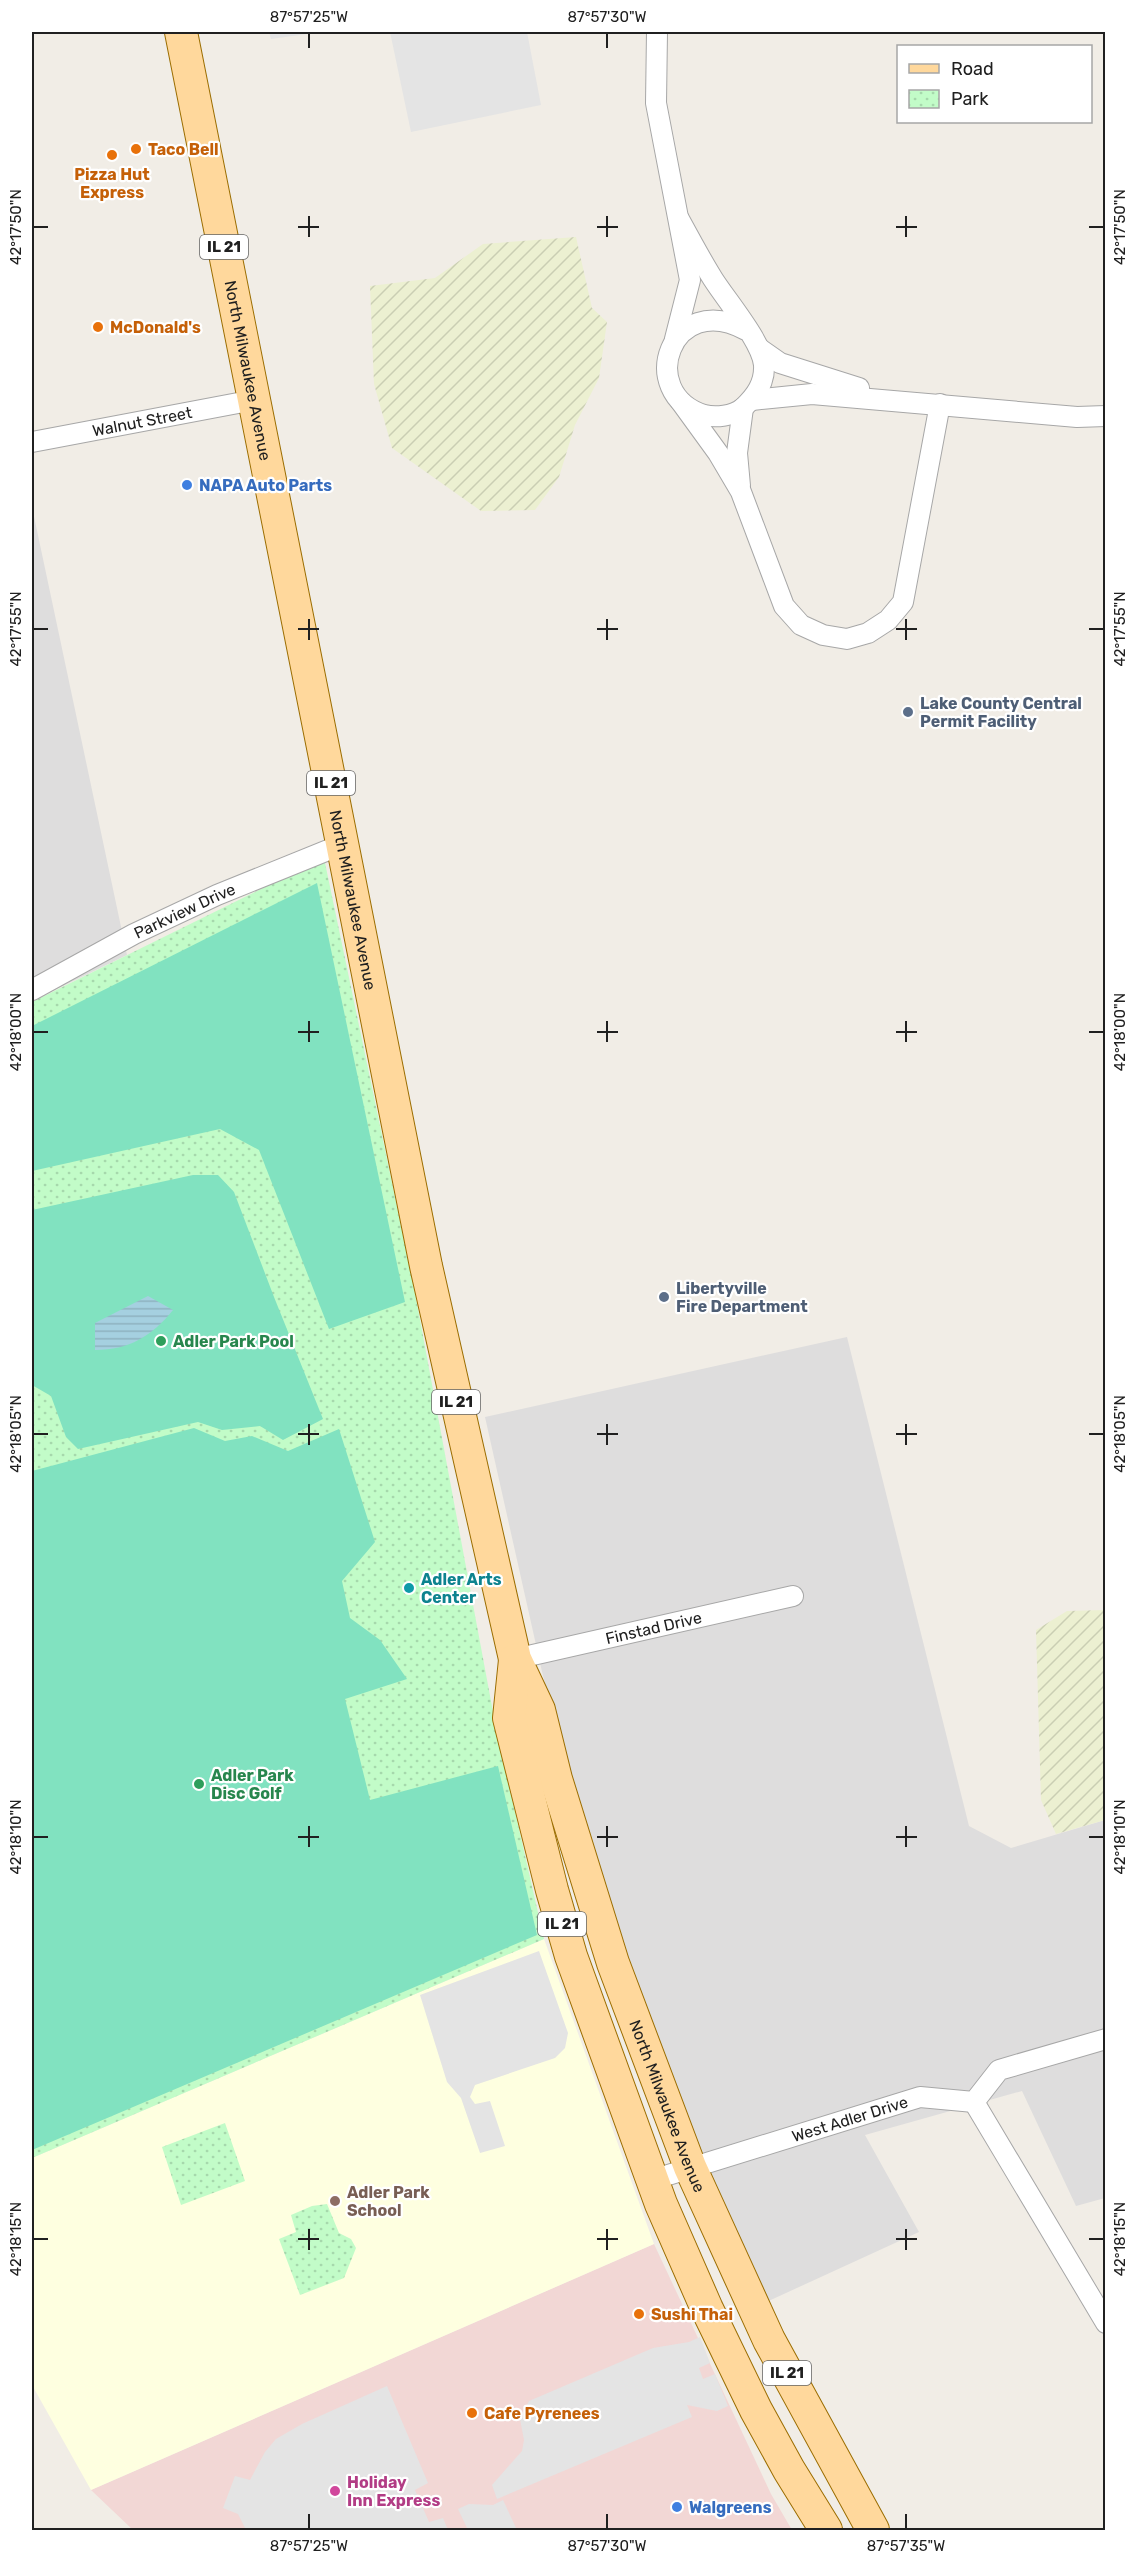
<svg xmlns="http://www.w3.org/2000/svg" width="1137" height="2562" font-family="Rubik,sans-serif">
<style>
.residential{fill:#dedddd}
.commercial{fill:#f2d7d5}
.education{fill:#feffe0}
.farmland{fill:url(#farmland-furrows)}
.park{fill:url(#park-dots)}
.pitch{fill:#81e2c0}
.parking{fill:#e4e4e4}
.water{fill:url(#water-rules)}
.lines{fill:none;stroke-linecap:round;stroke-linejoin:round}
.street-casing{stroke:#a7a7a7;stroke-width:22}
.primary-casing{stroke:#9b6d00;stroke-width:34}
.street{stroke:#fff;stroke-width:20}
.primary{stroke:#ffd89c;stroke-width:32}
.ticks{fill:none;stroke:#202020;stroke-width:2}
.food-dot{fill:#e8710a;stroke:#fff;stroke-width:2}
.shop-dot{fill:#3f7fe0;stroke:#fff;stroke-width:2}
.service-dot{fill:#5c6f8a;stroke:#fff;stroke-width:2}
.leisure-dot{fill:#2e9e5b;stroke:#fff;stroke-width:2}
.culture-dot{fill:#0f9aa8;stroke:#fff;stroke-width:2}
.education-dot{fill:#8d6e63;stroke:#fff;stroke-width:2}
.hotel-dot{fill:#d1479c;stroke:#fff;stroke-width:2}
.labels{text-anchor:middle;stroke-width:4.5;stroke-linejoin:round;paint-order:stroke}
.shield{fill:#fff;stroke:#636363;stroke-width:1.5}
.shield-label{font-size:15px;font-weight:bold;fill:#202020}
.food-label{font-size:16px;font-weight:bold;fill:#c56008;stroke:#fff;text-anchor:start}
.street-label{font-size:16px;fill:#202020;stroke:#fff}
.shop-label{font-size:16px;font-weight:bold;fill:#366cbe;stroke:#fff;text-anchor:start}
.service-label{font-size:16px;font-weight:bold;fill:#4e5e75;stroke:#fff;text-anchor:start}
.leisure-label{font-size:16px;font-weight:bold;fill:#27864d;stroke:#fff;text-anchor:start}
.culture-label{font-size:16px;font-weight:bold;fill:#0d838f;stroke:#fff;text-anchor:start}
.education-label{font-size:16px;font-weight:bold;fill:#785e54;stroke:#fff;text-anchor:start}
.hotel-label{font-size:16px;font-weight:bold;fill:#b23c85;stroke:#fff;text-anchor:start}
.neatline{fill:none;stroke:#202020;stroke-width:2}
.ticks-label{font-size:15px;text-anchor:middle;fill:#202020}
</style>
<defs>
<pattern id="farmland-furrows" width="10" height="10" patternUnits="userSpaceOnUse" patternTransform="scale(1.5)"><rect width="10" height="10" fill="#ecf0d1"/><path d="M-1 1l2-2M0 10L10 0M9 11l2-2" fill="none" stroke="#caceb3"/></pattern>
<pattern id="park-dots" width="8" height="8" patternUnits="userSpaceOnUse" patternTransform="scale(1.5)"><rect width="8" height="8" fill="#c2fcc8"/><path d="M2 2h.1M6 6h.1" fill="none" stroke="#a6d8ac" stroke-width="1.8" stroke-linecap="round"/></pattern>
<pattern id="water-rules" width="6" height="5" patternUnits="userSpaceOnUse" patternTransform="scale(1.5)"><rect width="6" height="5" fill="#a5d0e0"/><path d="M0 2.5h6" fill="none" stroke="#8eb2c0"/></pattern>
</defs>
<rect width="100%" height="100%" fill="#f1ede6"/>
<path class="residential" d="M 32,507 L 127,955 L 32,1001 Z
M 847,1337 L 969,1826 L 1011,1848 L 1105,1820 L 1105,2198 L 1076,2206 L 1022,2091 L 865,2135 L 919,2232 L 762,2304 L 652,2048 L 586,1840 L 543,1676 L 485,1417 Z"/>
<path class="commercial" d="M 654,2244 L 771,2494 L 792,2530 L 133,2530 L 91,2490 Z"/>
<path class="education" d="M 544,1939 L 654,2244 L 91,2490 L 32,2385 L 32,2158 Z"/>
<path class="farmland" d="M 576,237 L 592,308 L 607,322 L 599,378 L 575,425 L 559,477 L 535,510 L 481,511 L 392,448 L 374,384 L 370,286 L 435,278 L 483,244 Z
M 1105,1610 L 1105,1820 L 1056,1834 L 1041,1800 L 1036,1630 L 1067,1611 Z"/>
<path class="park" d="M 324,858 L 415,1293 L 496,1728 L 544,1939 L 32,2158 L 32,1002 Z
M 225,2123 L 245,2181 L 181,2205 L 162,2147 Z
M 327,2204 L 339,2233 L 351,2239 L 356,2248 L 344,2278 L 300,2295 L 279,2239 L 296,2232 L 291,2215 L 312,2206 Z"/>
<path class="pitch" d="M 317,883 L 405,1302 L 329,1329 L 259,1150 L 220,1129 L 32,1171 L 32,1026 Z
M 193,1175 L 218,1175 L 234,1192 L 274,1297 L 323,1419 L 283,1440 L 260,1426 L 222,1430 L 198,1422 L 78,1449 L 66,1437 L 51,1396 L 32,1385 L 32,1210 Z
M 194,1428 L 225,1441 L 252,1436 L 288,1451 L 339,1429 L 375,1542 L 342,1581 L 350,1618 L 380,1640 L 407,1679 L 345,1699 L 370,1800 L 498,1766 L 537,1935 L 32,2150 L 32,1471 Z"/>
<path class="parking" d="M 269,32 L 314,32 L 314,33 L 271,39 Z
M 390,32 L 527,32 L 541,105 L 411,132 Z
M 539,1951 L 568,2033 L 565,2048 L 555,2058 L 475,2085 L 470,2097 L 475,2104 L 490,2101 L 505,2146 L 480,2153 L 461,2098 L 447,2082 L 420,1995 Z
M 700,2337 L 710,2363 L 699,2368 L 703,2379 L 715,2374 L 728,2406 L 717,2411 L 687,2405 L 692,2417 L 497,2499 L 492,2485 L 522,2451 L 524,2440 L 520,2419 L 529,2401 L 653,2348 L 689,2342 Z
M 387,2386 L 428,2483 L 415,2490 L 429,2522 L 443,2518 L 448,2530 L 246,2530 L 238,2514 L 223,2508 L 235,2476 L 250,2480 L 265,2452 L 276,2439 L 302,2424 Z
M 503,2500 L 517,2530 L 468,2530 L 458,2509 L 469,2504 L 493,2505 Z"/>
<path class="water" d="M 148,1296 L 173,1310 C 152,1336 129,1350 95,1350 L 95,1323 Z"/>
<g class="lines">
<g class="street-casing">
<g id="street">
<path d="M 657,32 L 656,103 L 690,280 L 675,339"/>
<path d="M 679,219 C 690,239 701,260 713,279 C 727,301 762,342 764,365 C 765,383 756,396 743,408 C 733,416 716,418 704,415 C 635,393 671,289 746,330"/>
<path d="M 760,349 L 780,363 L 859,388"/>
<path d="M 752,400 L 812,394 L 1077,417 L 1106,416"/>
<path d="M 681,402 L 718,453 L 741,492 L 784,606 L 801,625 L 823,635 L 847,639 L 868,633 L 888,620 L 903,602 L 940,404"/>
<path id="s1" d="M 32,442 L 254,400"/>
<path d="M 740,486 L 737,453 L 743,408"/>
<path id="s2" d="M 32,990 L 134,934 L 217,895 L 343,844"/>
<path id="s3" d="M 515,1659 L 793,1596"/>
<path d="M 974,2102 L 1106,2323"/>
<path id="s4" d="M 652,2180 L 920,2097 L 974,2102 L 999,2070 L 1106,2039"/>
</g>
</g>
<g class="primary-casing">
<g id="primary">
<path id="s5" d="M 181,32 L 426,1266 L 515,1659 L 539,1710 L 556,1779 L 613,1963 L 690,2167 L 769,2340 L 873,2530"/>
<path d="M 515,1660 L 509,1718 L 552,1890 L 571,1956 L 661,2204 L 707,2309 L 756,2410 L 789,2470 L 826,2530"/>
</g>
</g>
<use href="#street" class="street"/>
<use href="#primary" class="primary"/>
</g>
<path class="ticks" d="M 309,33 L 309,48M 607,33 L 607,48M 309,216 L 309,237M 607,216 L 607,237M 906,216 L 906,237M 33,227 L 48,227M 298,227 L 319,227M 597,227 L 618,227M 896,227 L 917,227M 1089,227 L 1104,227M 309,619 L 309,640M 607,619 L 607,640M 906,619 L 906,640M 33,629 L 48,629M 298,629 L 319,629M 597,629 L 618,629M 896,629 L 917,629M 1089,629 L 1104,629M 309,1021 L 309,1042M 607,1021 L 607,1042M 906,1021 L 906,1042M 33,1032 L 48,1032M 298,1032 L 319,1032M 597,1032 L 618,1032M 896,1032 L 917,1032M 1089,1032 L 1104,1032M 309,1424 L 309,1445M 607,1424 L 607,1445M 906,1424 L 906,1445M 33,1434 L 48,1434M 298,1434 L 319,1434M 597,1434 L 618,1434M 896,1434 L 917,1434M 1089,1434 L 1104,1434M 309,1826 L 309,1847M 607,1826 L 607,1847M 906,1826 L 906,1847M 33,1837 L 48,1837M 298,1837 L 319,1837M 597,1837 L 618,1837M 896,1837 L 917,1837M 1089,1837 L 1104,1837M 309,2229 L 309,2250M 607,2229 L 607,2250M 906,2229 L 906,2250M 33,2239 L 48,2239M 298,2239 L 319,2239M 597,2239 L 618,2239M 896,2239 L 917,2239M 1089,2239 L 1104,2239M 309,2514 L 309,2529M 607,2514 L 607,2529M 906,2514 L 906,2529"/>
<g class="food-dot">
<circle cx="136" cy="149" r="6"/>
<circle cx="112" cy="155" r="6"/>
<circle cx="98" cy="327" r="6"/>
<circle cx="639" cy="2314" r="6"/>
<circle cx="472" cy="2413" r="6"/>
</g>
<g class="shop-dot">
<circle cx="187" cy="485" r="6"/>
<circle cx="677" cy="2507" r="6"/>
</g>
<g class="service-dot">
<circle cx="908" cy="712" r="6"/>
<circle cx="664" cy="1297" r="6"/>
</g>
<g class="leisure-dot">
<circle cx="161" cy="1341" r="6"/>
<circle cx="199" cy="1784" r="6"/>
</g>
<circle class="culture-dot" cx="409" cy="1588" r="6"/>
<circle class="education-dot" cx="335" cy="2201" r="6"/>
<circle class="hotel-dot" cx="335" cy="2491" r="6"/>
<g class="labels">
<g class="shield">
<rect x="200" y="235" width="48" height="24" rx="4.5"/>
<rect x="307" y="771" width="48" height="24" rx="4.5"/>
<rect x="432" y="1390" width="48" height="24" rx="4.5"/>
<rect x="538" y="1912" width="48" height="24" rx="4.5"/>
<rect x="763" y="2361" width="48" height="24" rx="4.5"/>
</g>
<g class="shield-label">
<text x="224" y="252">IL 21</text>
<text x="331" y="788">IL 21</text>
<text x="456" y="1407">IL 21</text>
<text x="562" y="1929">IL 21</text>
<text x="787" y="2378">IL 21</text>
</g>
<g class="food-label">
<text x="148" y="155">Taco Bell</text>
<text x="112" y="180" text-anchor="middle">Pizza Hut<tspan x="112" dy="18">Express</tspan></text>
<text x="110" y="333">McDonald's</text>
<text x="651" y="2320">Sushi Thai</text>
<text x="484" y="2419">Cafe Pyrenees</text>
</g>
<g class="street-label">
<text dy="6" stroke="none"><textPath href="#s5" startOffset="345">North Milwaukee Avenue</textPath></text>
<text dy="6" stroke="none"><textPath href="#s1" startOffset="112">Walnut Street</textPath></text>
<text dy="6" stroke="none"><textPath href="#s5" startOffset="885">North Milwaukee Avenue</textPath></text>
<text dy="6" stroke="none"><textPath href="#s2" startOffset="172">Parkview Drive</textPath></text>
<text dy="6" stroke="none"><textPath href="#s3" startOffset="142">Finstad Drive</textPath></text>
<text dy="6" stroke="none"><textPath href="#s5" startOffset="2134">North Milwaukee Avenue</textPath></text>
<text dy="6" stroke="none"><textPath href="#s4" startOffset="207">West Adler Drive</textPath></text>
</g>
<g class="shop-label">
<text x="199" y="491">NAPA Auto Parts</text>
<text x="689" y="2513">Walgreens</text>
</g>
<g class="service-label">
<text x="920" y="709">Lake County Central<tspan x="920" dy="18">Permit Facility</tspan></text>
<text x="676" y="1294">Libertyville<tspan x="676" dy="18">Fire Department</tspan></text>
</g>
<g class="leisure-label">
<text x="173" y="1347">Adler Park Pool</text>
<text x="211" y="1781">Adler Park<tspan x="211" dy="18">Disc Golf</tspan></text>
</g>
<g class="culture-label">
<text x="421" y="1585">Adler Arts<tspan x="421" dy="18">Center</tspan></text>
</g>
<g class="education-label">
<text x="347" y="2198">Adler Park<tspan x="347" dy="18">School</tspan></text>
</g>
<g class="hotel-label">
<text x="347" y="2488">Holiday<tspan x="347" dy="18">Inn Express</tspan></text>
</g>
</g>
<rect width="1137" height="2562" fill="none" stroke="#ffffff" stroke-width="66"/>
<rect x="897" y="45" width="195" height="78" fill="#ffffff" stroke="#a6a6a6" stroke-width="1.5"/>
<rect x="909" y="64" width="30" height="9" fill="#ffd89c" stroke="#a6a6a6" stroke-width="1.5"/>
<text x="951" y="75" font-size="18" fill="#202020">Road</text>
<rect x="909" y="90" width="30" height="18" fill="url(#park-dots)" stroke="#a6a6a6" stroke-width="1.5"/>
<text x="951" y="105" font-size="18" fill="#202020">Park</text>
<rect x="33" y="33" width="1071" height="2496" class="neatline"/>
<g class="ticks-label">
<text x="309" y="22">87°57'25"W</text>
<text x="607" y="22">87°57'30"W</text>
<text transform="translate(1120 227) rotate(-90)" y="5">42°17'50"N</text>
<text transform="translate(16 227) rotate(-90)" y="5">42°17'50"N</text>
<text transform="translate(1120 629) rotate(-90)" y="5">42°17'55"N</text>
<text transform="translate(16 629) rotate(-90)" y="5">42°17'55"N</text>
<text transform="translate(16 1032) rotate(-90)" y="5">42°18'00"N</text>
<text transform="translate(1120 1032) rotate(-90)" y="5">42°18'00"N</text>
<text transform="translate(1120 1434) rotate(-90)" y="5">42°18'05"N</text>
<text transform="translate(16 1434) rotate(-90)" y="5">42°18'05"N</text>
<text transform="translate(16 1837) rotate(-90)" y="5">42°18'10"N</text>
<text transform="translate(1120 1837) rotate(-90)" y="5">42°18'10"N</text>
<text transform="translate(16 2239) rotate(-90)" y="5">42°18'15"N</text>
<text transform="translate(1120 2239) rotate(-90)" y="5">42°18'15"N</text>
<text x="309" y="2551">87°57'25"W</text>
<text x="607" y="2551">87°57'30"W</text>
<text x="906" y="2551">87°57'35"W</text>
</g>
</svg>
